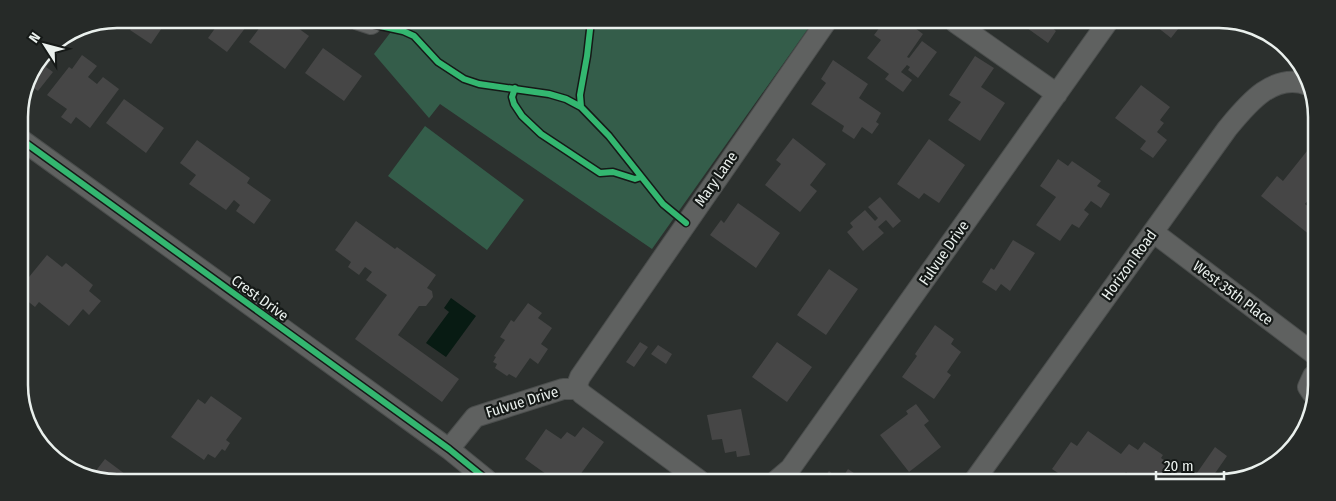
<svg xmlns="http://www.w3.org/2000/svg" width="1336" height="501" font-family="'Fira Sans Condensed',sans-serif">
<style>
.green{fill:#345d4a}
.water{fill:#081b13}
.building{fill:#464646}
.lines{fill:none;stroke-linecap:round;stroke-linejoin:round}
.street-casing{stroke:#4b4e4d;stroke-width:22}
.street{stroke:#5f6160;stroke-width:20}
.cycleway-casing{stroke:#151917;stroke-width:9}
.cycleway{stroke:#33b770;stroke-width:6}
.labels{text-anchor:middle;stroke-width:4.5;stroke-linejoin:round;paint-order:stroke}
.street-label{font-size:15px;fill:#eaf0ed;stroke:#151917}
.rim{fill:none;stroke:#eaf0ed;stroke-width:2.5}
</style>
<rect width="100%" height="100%" fill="#2c302e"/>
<path class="green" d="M 400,20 L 406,20 L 413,25 L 416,20 L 812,23 L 652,249 L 440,104 L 429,118 L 374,54 Z
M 425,126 L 524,200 L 487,250 L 388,176 Z"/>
<path class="water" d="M 451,298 L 476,316 L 446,357 L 426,343 L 449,312 L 444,308 Z"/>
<path class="building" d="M 138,19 L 168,19 L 151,44 L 130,30 Z
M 206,19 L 252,19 L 227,52 L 208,38 L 216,27 Z
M 266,19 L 287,20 L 309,36 L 285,69 L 249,42 Z
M 894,22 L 907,22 L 923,34 L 907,57 L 909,58 L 922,41 L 937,52 L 918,78 L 908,70 L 910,67 L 907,65 L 901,72 L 912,80 L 903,92 L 885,79 L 889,74 L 867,58 L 881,40 L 874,35 L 883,23 L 889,28 Z
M 1020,23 L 1053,23 L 1050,26 L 1056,31 L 1048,43 Z
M 1152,23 L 1182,24 L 1171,38 Z
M 58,39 L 64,43 L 46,67 L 53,72 L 38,91 L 26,83 L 29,73 L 52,43 Z
M 323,48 L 362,76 L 344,101 L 305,73 Z
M 82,55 L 97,66 L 88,77 L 97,84 L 103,77 L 119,89 L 90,128 L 76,117 L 71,124 L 61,117 L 67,109 L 47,95 L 69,67 L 72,69 Z
M 975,56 L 994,68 L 981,87 L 1005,103 L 980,141 L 948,120 L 961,102 L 949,95 Z
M 833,60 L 868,84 L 859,98 L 881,113 L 876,122 L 879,124 L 872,134 L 862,127 L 854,139 L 842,131 L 844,126 L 811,104 L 826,83 L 821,79 Z
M 1141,85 L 1170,107 L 1160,120 L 1164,123 L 1157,132 L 1167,140 L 1153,158 L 1140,149 L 1146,141 L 1115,118 Z
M 124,99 L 164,128 L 146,153 L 106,123 Z
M 793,138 L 826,164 L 810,185 L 817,191 L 800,212 L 765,185 L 781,164 L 776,160 Z
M 929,139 L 965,165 L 939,203 L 924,193 L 919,199 L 897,184 Z
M 197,140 L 250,178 L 247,183 L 271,200 L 254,224 L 236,211 L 240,205 L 234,200 L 226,210 L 189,184 L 196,175 L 180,163 Z
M 1311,146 L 1316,150 L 1315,192 L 1305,204 L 1315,212 L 1315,239 L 1261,196 L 1277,176 L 1283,181 Z
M 1058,159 L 1068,166 L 1072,161 L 1101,181 L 1097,186 L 1110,194 L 1101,208 L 1091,201 L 1084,210 L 1089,214 L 1079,228 L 1072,224 L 1060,241 L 1036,225 L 1056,197 L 1040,186 Z
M 880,197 L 901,221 L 893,228 L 886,220 L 878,227 L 884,233 L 863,251 L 847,232 L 853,227 L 850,223 L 865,210 L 875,221 L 878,218 L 868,207 Z
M 738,203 L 780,233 L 756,268 L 710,235 L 721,220 L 724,223 Z
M 356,221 L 395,249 L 397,247 L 436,275 L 427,288 L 432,291 L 433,297 L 426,306 L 419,306 L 398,335 L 459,379 L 442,402 L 355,339 L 387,295 L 366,280 L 372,272 L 365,267 L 359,275 L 348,267 L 351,262 L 335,250 Z
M 1013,240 L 1035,253 L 1010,291 L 1001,284 L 996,291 L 982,282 L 991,268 L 994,270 Z
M 47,255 L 62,267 L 66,263 L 93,285 L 89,291 L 101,301 L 89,315 L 83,309 L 69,326 L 39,302 L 35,307 L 20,295 L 20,288 Z
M 829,269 L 858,289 L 826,335 L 797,315 Z
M 528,303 L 542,313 L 538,318 L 552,328 L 541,344 L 548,349 L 538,364 L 530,358 L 516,378 L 509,374 L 507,376 L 495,368 L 497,364 L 493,362 L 496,357 L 494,356 L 505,340 L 500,337 L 511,320 L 514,322 Z
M 935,325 L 954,339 L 951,344 L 961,352 L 947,372 L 951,375 L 934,399 L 902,377 L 917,356 L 915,354 Z
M 640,342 L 648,347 L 634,367 L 626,362 Z
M 777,342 L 812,367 L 787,402 L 752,377 Z
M 658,345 L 672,354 L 666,364 L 651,354 Z
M 211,396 L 242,418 L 226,440 L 230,443 L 225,451 L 222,449 L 215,458 L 208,454 L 204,460 L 171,437 L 198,399 L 205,404 Z
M 916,404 L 929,421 L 924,425 L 941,447 L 909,472 L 880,435 L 908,414 L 906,411 Z
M 741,409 L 750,455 L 737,457 L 736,451 L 725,453 L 722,439 L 712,440 L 707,415 Z
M 583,427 L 604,442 L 577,479 L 553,479 L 525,459 L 546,429 L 561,439 L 567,432 L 575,437 Z
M 1088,431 L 1121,454 L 1129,444 L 1138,450 L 1144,442 L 1163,455 L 1161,458 L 1170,464 L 1157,482 L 1135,482 L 1127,476 L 1128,474 L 1126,472 L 1119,482 L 1080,481 L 1082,477 L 1076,473 L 1070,481 L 1052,469 L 1071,442 L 1077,446 Z
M 1215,447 L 1227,456 L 1209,482 L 1195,482 L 1192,480 Z
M 105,459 L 129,477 L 91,477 Z
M 848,469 L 864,480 L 822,480 L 829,471 L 841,480 Z"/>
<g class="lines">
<g class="street-casing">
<path id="street" d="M 359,20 L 371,24
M 956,23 L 1057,94
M 19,138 L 449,449 L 486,479
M 1153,232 L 1313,353
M 578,389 L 577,385 L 580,377 L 826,22
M 1312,393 L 1308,387 L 1313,376
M 449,449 L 475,417 L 563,389 L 578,389 L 582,394 L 699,480
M 777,480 L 790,469 L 1107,23
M 974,481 L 1227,129 C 1246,106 1273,71 1308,85"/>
</g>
<use href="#street" class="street"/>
<g class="cycleway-casing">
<path id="cycleway" d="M 371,24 L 403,31 L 414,36 L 438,62 L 464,79 L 479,84 L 549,94 L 566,99 L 581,107 L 609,136 L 663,204 L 686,223
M 515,88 L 512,97 L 514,104 L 522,116 L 541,134 L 600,173 L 613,172 L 635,179 L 641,177
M 581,107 L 580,95 L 587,56 L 591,21
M 19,138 L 449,449 L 486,479"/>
</g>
<use href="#cycleway" class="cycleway"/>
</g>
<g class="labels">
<g class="street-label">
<text transform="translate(716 179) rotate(-55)" y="5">Mary Lane</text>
<text transform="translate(944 253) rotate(-55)" y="5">Fulvue Drive</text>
<text transform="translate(1129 265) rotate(-54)" y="5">Horizon Road</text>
<text transform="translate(1233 293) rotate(37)" y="5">West 35th Place</text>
<text transform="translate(260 298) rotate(36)" y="5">Crest Drive</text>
<text transform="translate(522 402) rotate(-17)" y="5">Fulvue Drive</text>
</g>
</g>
<path d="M0 0H1336V501H0ZM117 28H1219A89 89 0 0 1 1308 117V385A89 89 0 0 1 1219 474H117A89 89 0 0 1 28 385V117A89 89 0 0 1 117 28Z" fill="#262a28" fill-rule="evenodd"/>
<path class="rim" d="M117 28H1219A89 89 0 0 1 1308 117V385A89 89 0 0 1 1219 474H117A89 89 0 0 1 28 385V117A89 89 0 0 1 117 28Z"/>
<g transform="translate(45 45) rotate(306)" stroke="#151917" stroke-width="4" paint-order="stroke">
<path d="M0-4L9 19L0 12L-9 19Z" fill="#eaf0ed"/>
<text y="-8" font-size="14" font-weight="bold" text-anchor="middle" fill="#eaf0ed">N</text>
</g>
<path d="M1156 471v8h68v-8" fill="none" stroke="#eaf0ed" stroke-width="2.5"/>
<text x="1164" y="471" font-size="15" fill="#eaf0ed" stroke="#151917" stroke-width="4" paint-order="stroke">20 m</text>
</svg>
